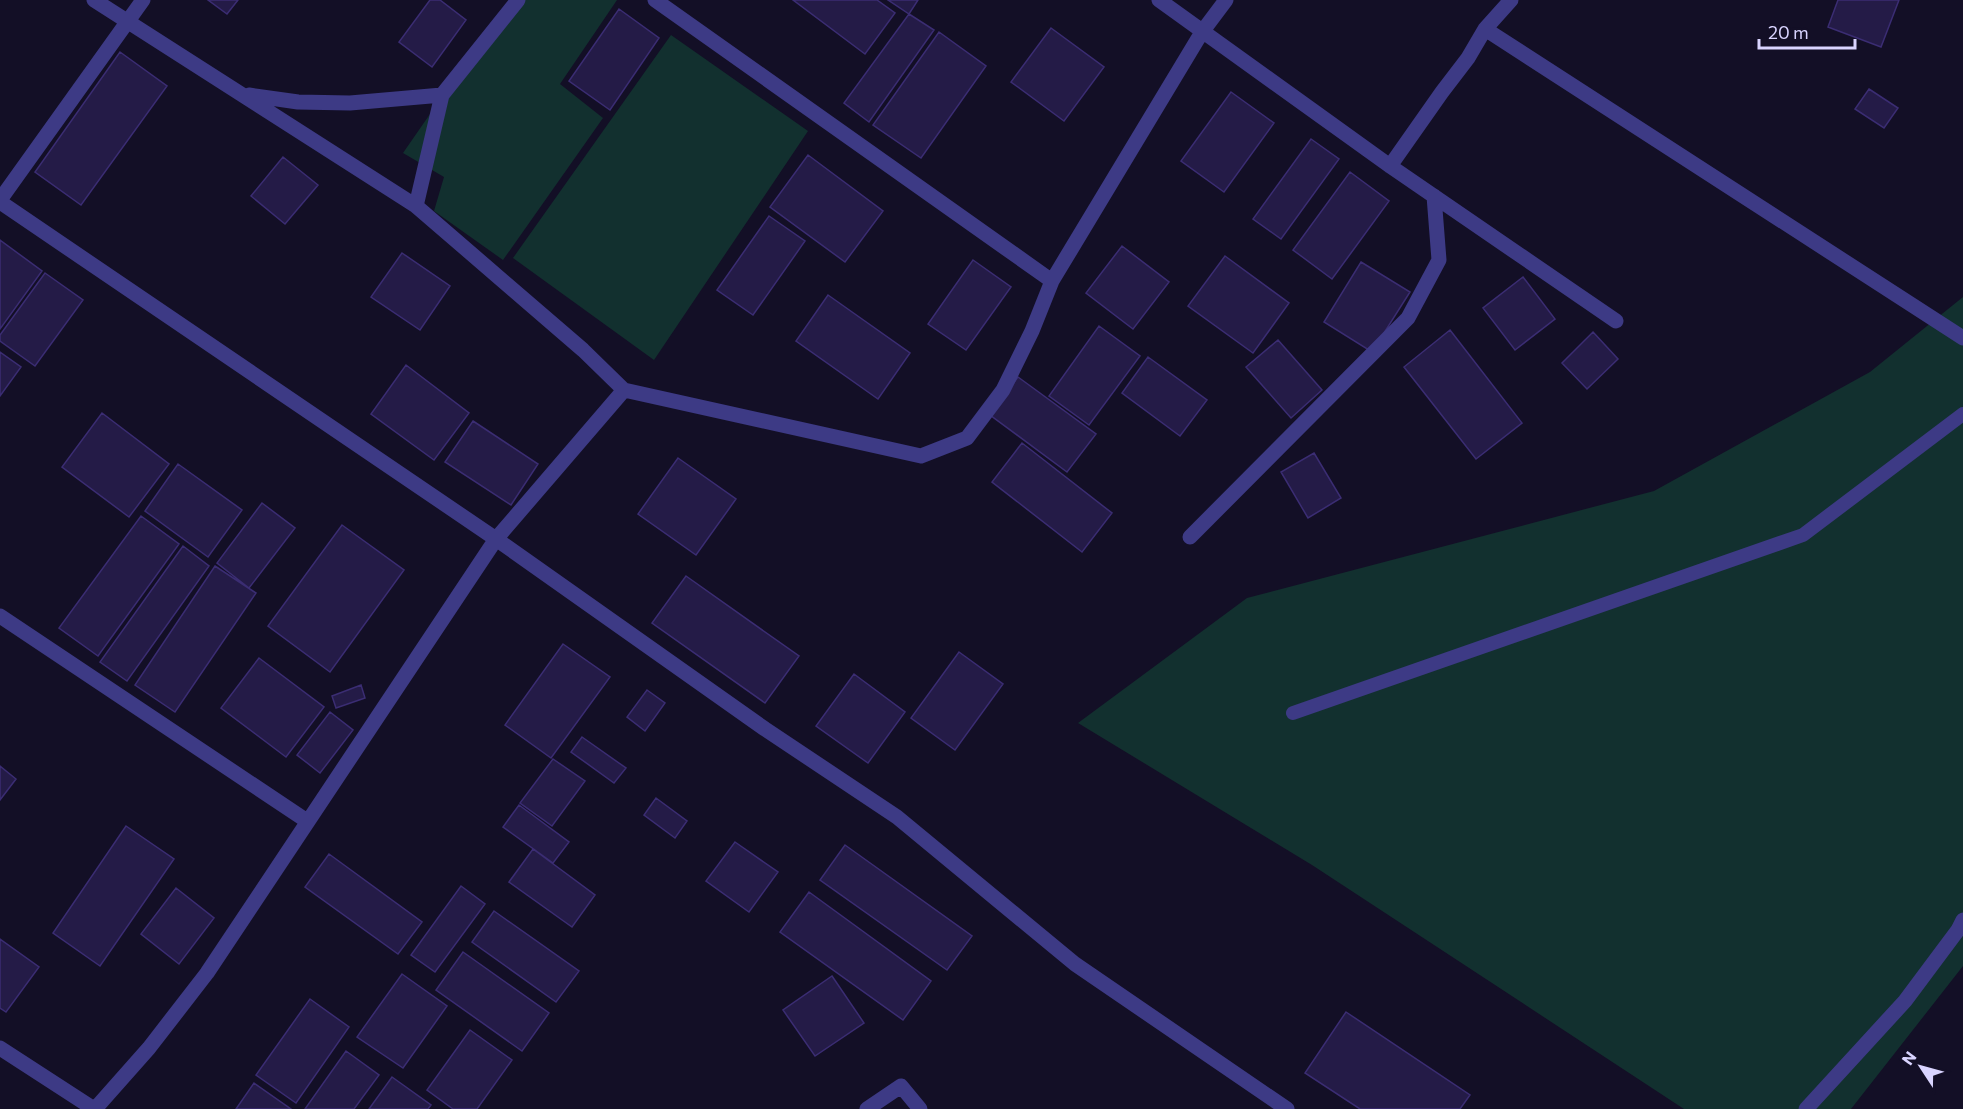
<svg xmlns="http://www.w3.org/2000/svg" width="1963" height="1109" font-family="Commissioner,sans-serif">
<style>
.green{fill:#12302f}
.building{fill:#241b47;stroke:#3b2d73;stroke-width:1.5}
.lines{fill:none;stroke-linecap:round;stroke-linejoin:round}
.service{stroke:#3d3a85;stroke-width:14}
.minor{stroke:#3d3a85;stroke-width:15}
</style>
<rect width="100%" height="100%" fill="#130f26"/>
<path class="green" d="M 509,0 L 617,0 L 560,84 L 603,118 L 503,260 L 434,211 L 444,177 L 403,153 Z
M 671,35 L 808,131 L 654,360 L 513,258 Z
M 1963,297 L 1963,966 L 1851,1109 L 1684,1109 L 1312,865 L 1078,723 L 1247,598 L 1654,491 L 1870,372 Z"/>
<path class="building" d="M 208,0 L 238,0 L 227,14 Z
M 430,0 L 440,0 L 466,20 L 432,67 L 399,42 Z
M 793,0 L 877,0 L 895,13 L 865,54 Z
M 888,0 L 918,0 L 909,14 Z
M 1838,0 L 1899,0 L 1881,47 L 1828,27 Z
M 619,9 L 659,38 L 610,110 L 569,81 Z
M 909,14 L 934,30 L 869,122 L 844,103 Z
M 1051,28 L 1104,67 L 1064,121 L 1011,82 Z
M 939,32 L 986,66 L 921,158 L 873,125 Z
M 120,52 L 167,86 L 81,205 L 35,172 Z
M 1869,89 L 1898,108 L 1884,128 L 1855,109 Z
M 1231,92 L 1274,123 L 1224,192 L 1181,161 Z
M 1311,139 L 1339,159 L 1281,239 L 1253,219 Z
M 808,155 L 883,211 L 845,262 L 770,207 Z
M 283,157 L 318,185 L 285,224 L 251,196 Z
M 1350,172 L 1389,201 L 1332,279 L 1293,250 Z
M 769,216 L 805,241 L 753,315 L 717,290 Z
M 0,240 L 42,271 L 0,329 Z
M 1122,246 L 1169,282 L 1133,329 L 1086,293 Z
M 402,253 L 450,286 L 420,330 L 371,297 Z
M 1225,256 L 1289,303 L 1253,353 L 1188,306 Z
M 973,260 L 1011,287 L 966,350 L 928,324 Z
M 1361,262 L 1410,292 L 1372,352 L 1324,322 Z
M 45,273 L 83,300 L 35,366 L 0,341 L 0,335 Z
M 1523,277 L 1555,319 L 1515,350 L 1483,308 Z
M 828,295 L 910,353 L 878,399 L 796,341 Z
M 1099,326 L 1140,356 L 1089,425 L 1049,396 Z
M 1450,330 L 1522,423 L 1476,459 L 1404,367 Z
M 1593,332 L 1618,359 L 1587,389 L 1562,363 Z
M 1278,340 L 1322,390 L 1291,418 L 1246,367 Z
M 0,352 L 21,367 L 0,396 Z
M 1148,357 L 1207,400 L 1180,436 L 1122,393 Z
M 406,365 L 469,413 L 434,460 L 371,414 Z
M 1018,377 L 1096,434 L 1067,472 L 990,415 Z
M 102,413 L 169,464 L 129,517 L 62,467 Z
M 473,421 L 538,464 L 511,505 L 445,462 Z
M 1022,443 L 1112,513 L 1082,552 L 992,482 Z
M 1314,453 L 1341,498 L 1308,518 L 1281,472 Z
M 678,458 L 736,499 L 696,555 L 638,514 Z
M 178,464 L 242,510 L 208,557 L 145,511 Z
M 262,503 L 295,528 L 249,588 L 217,563 Z
M 141,516 L 179,544 L 98,656 L 59,628 Z
M 342,525 L 404,570 L 330,672 L 268,626 Z
M 183,546 L 209,566 L 127,681 L 100,662 Z
M 215,566 L 256,593 L 175,712 L 135,685 Z
M 686,576 L 799,656 L 765,703 L 652,623 Z
M 563,644 L 610,677 L 551,758 L 505,725 Z
M 959,652 L 1003,684 L 955,750 L 911,718 Z
M 259,658 L 324,707 L 286,757 L 221,708 Z
M 854,674 L 905,712 L 868,763 L 816,726 Z
M 361,685 L 365,698 L 336,708 L 332,696 Z
M 647,690 L 665,703 L 645,731 L 627,717 Z
M 330,712 L 353,730 L 320,773 L 297,755 Z
M 582,737 L 626,768 L 614,783 L 571,752 Z
M 553,759 L 585,781 L 552,826 L 520,803 Z
M 0,766 L 16,779 L 0,800 Z
M 656,798 L 687,821 L 675,838 L 644,815 Z
M 519,805 L 569,842 L 553,863 L 503,827 Z
M 126,826 L 174,859 L 100,966 L 53,933 Z
M 735,842 L 778,872 L 749,912 L 706,881 Z
M 845,845 L 972,936 L 947,970 L 820,880 Z
M 533,849 L 595,895 L 572,927 L 509,882 Z
M 329,854 L 422,922 L 398,954 L 305,887 Z
M 461,886 L 485,904 L 435,972 L 411,955 Z
M 176,888 L 214,918 L 179,964 L 141,934 Z
M 809,892 L 931,981 L 903,1020 L 780,932 Z
M 494,911 L 579,971 L 556,1002 L 472,942 Z
M 0,939 L 39,967 L 6,1012 L 0,1008 Z
M 463,952 L 549,1013 L 522,1051 L 436,990 Z
M 402,974 L 447,1006 L 403,1068 L 357,1037 Z
M 832,976 L 864,1023 L 815,1056 L 783,1010 Z
M 310,999 L 349,1027 L 296,1103 L 256,1075 Z
M 1346,1012 L 1470,1095 L 1460,1109 L 1360,1109 L 1305,1073 Z
M 470,1030 L 512,1060 L 477,1109 L 453,1109 L 427,1090 Z
M 346,1051 L 379,1075 L 354,1109 L 305,1109 Z
M 392,1077 L 431,1105 L 428,1109 L 369,1109 Z
M 254,1083 L 291,1109 L 236,1109 Z"/>
<g class="lines">
<path class="service" d="M 1293,713 L 1803,535 L 1963,414"/>
<path class="minor" d="M 94,0 L 416,206 L 583,350 L 624,390 L 921,456 L 967,438 L 1003,390 L 1032,331 L 1052,281 L 1202,32 L 1226,0
M 655,0 L 1052,281
M 1159,0 L 1390,166 L 1616,321
M 1485,29 L 1963,338
M 249,95 L 298,102 L 350,103 L 442,95
M 1390,166 L 1442,92 L 1468,58 L 1485,29 L 1511,0
M 0,200 L 143,0
M 0,202 L 496,539 L 765,729 L 897,817 L 1075,964 L 1287,1109
M 416,206 L 442,95 L 518,0
M 1190,537 L 1408,318 L 1439,260 L 1434,196
M 0,616 L 307,821
M 0,1048 L 94,1109
M 95,1109 L 149,1048 L 207,973 L 496,539 L 624,390
M 867,1109 L 901,1086 L 920,1109
M 1806,1109 L 1905,1001 L 1958,930 L 1963,920"/>
</g>
<g transform="translate(1921 1067) rotate(306)" stroke="#130f26" stroke-width="4.5" paint-order="stroke">
<path d="M0-4.5L10 22L0 15L-10 22Z" fill="#d9d4ff"/>
<text y="-9" font-size="16" font-weight="bold" text-anchor="middle" fill="#d9d4ff">N</text>
</g>
<path d="M1759 39v9h96v-9" fill="none" stroke="#d9d4ff" stroke-width="3"/>
<text x="1768" y="39" font-size="18" fill="#d9d4ff" stroke="#130f26" stroke-width="4.5" paint-order="stroke">20 m</text>
</svg>
